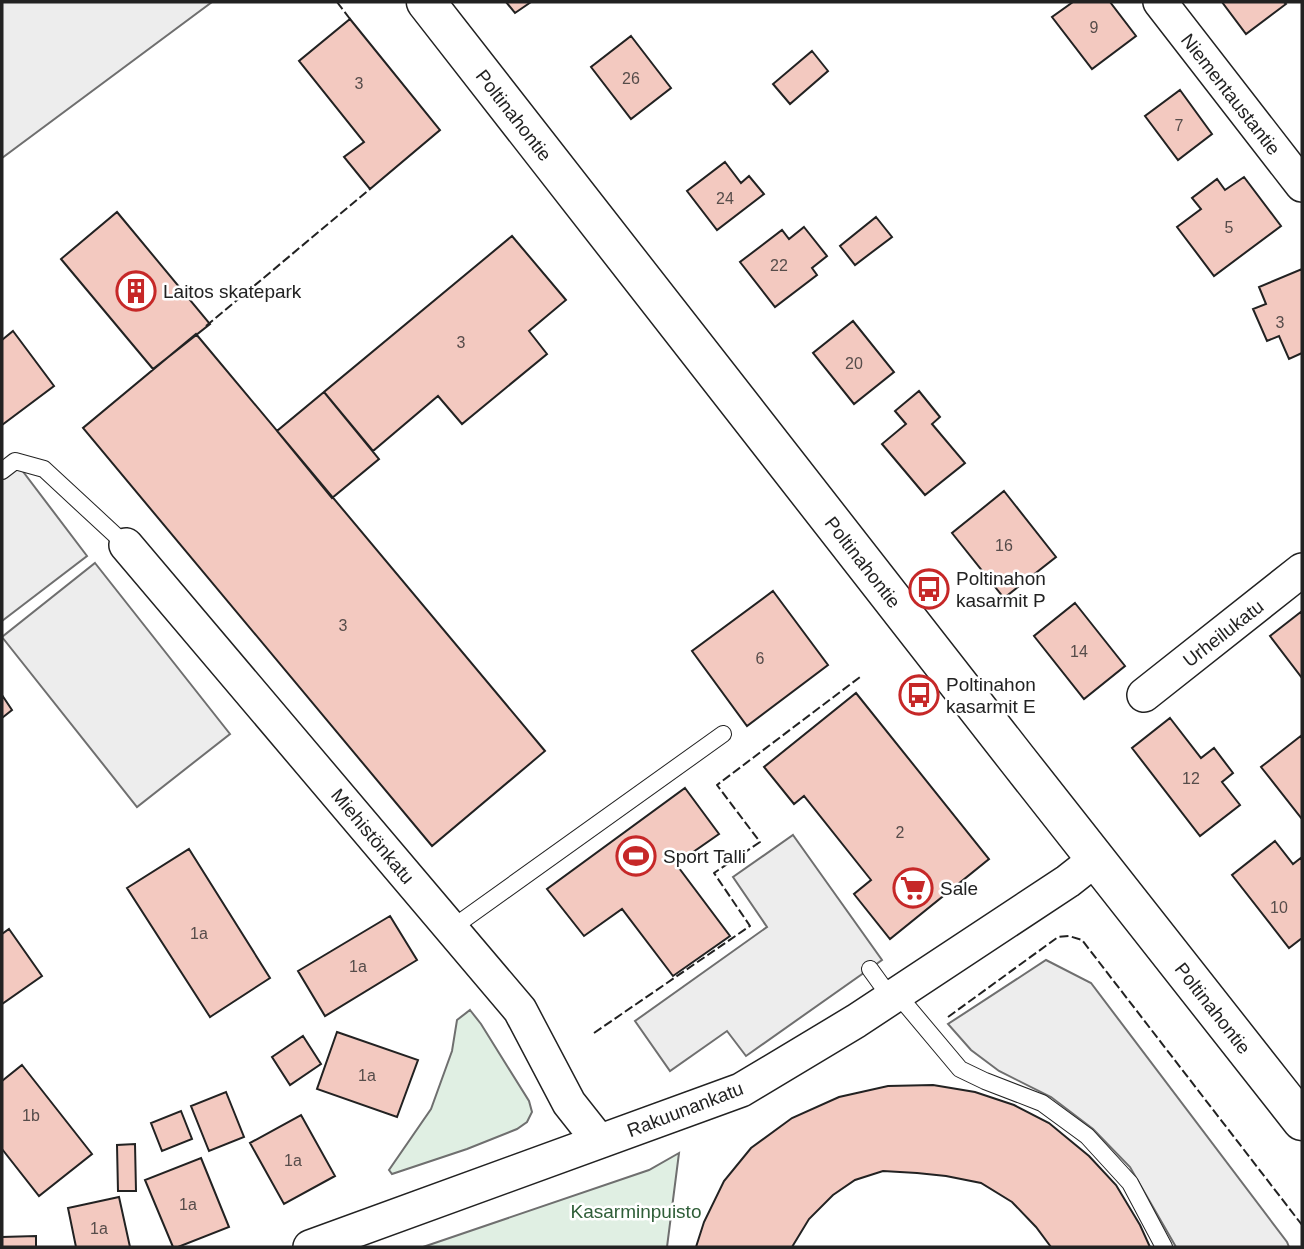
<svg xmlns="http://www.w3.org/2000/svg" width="1304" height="1249" font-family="Helvetica,sans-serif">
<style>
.green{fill:#e0efe3;stroke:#6f6f6f;stroke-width:2}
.parking{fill:#ededed;stroke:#6f6f6f;stroke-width:2}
.building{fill:#f3c9c0;stroke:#222;stroke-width:2}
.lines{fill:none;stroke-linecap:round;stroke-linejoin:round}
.service-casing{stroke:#222;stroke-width:18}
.minor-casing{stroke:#222;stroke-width:36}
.secondary-casing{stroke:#222;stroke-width:41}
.service{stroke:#fff;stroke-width:16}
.minor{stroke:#fff;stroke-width:33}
.secondary{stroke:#fff;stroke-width:38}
.fence{stroke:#222;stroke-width:2;stroke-dasharray:9 3.5;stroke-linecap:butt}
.labels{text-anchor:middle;stroke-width:5;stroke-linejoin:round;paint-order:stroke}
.number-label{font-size:16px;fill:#564c4a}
.street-label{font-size:19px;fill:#222;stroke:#fff}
.poi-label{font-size:19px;fill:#222;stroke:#fff;text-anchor:start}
.park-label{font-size:19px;fill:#2f5e38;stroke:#fff}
</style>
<rect width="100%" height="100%" fill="#fff"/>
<path class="green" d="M 470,1010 L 481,1024 L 529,1101 L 532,1112 L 527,1122 L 517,1129 L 467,1149 L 392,1174 L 389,1170 L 431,1109 L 452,1051 L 457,1020 Z
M 679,1153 L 667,1247 L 423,1247 L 649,1170 Z"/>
<path class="parking" d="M 2,2 L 212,2 L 2,158 Z
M 15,461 L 87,556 L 2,621 L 2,471 Z
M 95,563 L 230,734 L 137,807 L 2,637 Z
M 793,835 L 882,960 L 746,1056 L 727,1031 L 670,1071 L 635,1021 L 767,927 L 733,877 Z
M 1046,960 L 1091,983 L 1287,1242 L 1289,1247 L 1176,1247 L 1130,1167 L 1093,1129 L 1051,1097 L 999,1071 L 971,1050 L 948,1024 Z"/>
<path class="building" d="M 506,2 L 531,2 L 515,13 Z
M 1073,2 L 1110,2 L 1136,36 L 1092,69 L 1052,17 Z
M 1222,2 L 1284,2 L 1286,4 L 1246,34 Z
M 350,19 L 440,130 L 370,189 L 344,157 L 364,142 L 299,61 Z
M 631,36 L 671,88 L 631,119 L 591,67 Z
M 812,51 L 828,71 L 790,104 L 773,84 Z
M 1180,90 L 1212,134 L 1178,160 L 1145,116 Z
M 725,162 L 741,183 L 749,176 L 764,194 L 717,230 L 687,191 Z
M 1244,177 L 1281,226 L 1214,276 L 1177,227 L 1201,209 L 1192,198 L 1217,179 L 1225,190 Z
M 117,212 L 210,324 L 153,369 L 61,259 Z
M 876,217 L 892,237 L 855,265 L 840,246 Z
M 804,227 L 827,256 L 812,268 L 817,275 L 775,307 L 740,262 L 782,230 L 789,239 Z
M 512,236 L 566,300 L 529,331 L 547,354 L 462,424 L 438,396 L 373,451 L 324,392 Z
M 1302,269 L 1302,353 L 1289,359 L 1279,336 L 1267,341 L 1253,309 L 1266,304 L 1259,287 Z
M 853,321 L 894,372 L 854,404 L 813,353 Z
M 13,331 L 54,386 L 2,425 L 2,340 Z
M 196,334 L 545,751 L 432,846 L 83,428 Z
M 919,391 L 940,417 L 932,424 L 965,463 L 925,495 L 882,444 L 906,424 L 895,411 Z
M 324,392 L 379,459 L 332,498 L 277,431 Z
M 1004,491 L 1056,557 L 1004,598 L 952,533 Z
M 773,591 L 828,665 L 747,726 L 692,651 Z
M 1075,603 L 1125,666 L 1084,699 L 1034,636 Z
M 1302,611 L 1302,678 L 1270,636 Z
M 856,693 L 989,859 L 890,939 L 854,894 L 871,880 L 804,796 L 794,804 L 764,767 Z
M 2,695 L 12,710 L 2,718 Z
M 1170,718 L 1201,758 L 1214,748 L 1233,773 L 1222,782 L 1240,805 L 1200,836 L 1132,748 Z
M 1302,735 L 1302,819 L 1261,767 Z
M 685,788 L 719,834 L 676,864 L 730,936 L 673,976 L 622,909 L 584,936 L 547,889 Z
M 1275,841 L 1293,864 L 1302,857 L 1302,938 L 1289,948 L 1232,875 Z
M 189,849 L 270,978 L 210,1017 L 127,888 Z
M 390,916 L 417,960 L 325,1016 L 298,971 Z
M 9,929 L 42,976 L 2,1004 L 2,934 Z
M 337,1032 L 418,1060 L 397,1117 L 317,1089 Z
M 303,1036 L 321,1064 L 290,1085 L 272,1057 Z
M 22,1065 L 92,1154 L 39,1196 L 2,1149 L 2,1081 Z
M 933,1085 L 975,1092 L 1014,1105 L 1049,1123 L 1089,1156 L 1116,1185 L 1140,1225 L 1150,1247 L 1051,1247 L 1036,1227 L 1012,1202 L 981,1183 L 946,1176 L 917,1173 L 883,1171 L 855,1180 L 833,1195 L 809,1219 L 792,1247 L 696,1247 L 704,1222 L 724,1181 L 751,1148 L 792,1118 L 839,1097 L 888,1086 Z
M 226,1092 L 244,1137 L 209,1151 L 191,1106 Z
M 181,1111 L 192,1139 L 162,1151 L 151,1123 Z
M 301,1115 L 335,1176 L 284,1204 L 250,1143 Z
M 135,1144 L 136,1191 L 118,1191 L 117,1145 Z
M 201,1158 L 229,1227 L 178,1247 L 173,1247 L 145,1180 Z
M 119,1197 L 130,1247 L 76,1247 L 68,1208 Z
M 36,1236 L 36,1247 L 2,1247 L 2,1237 Z"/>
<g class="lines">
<g class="service-casing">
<path id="service" d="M 2,471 L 15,461 L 44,469 L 126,545
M 452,928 L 723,734
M 870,969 L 891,998
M 897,994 L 960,1069 L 985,1081 L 1042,1103 L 1087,1136 L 1130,1183 L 1164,1247"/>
</g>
<g class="minor-casing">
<path id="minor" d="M 1160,2 L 1302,185
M 126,545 L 520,1010 L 569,1103 L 599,1141
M 1144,695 L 1302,570
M 310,1247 L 741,1090 L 856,1021 L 1068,881 L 1096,859"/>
</g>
<g class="secondary-casing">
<path id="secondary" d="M 426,2 L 1017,759 L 1302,1121"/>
</g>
<use href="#service" class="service"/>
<use href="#minor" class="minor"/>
<use href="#secondary" class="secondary"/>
<path class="fence" d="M 337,2 L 350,19
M 206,326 L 370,189
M 948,1017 L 1058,937 L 1069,936 L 1082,940 L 1302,1225
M 594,1033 L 750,926 L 714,873 L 760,842 L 717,785 L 860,677"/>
</g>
<defs>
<g id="building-ring" transform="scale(2.0125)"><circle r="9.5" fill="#fff" stroke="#c62828" stroke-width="1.5"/><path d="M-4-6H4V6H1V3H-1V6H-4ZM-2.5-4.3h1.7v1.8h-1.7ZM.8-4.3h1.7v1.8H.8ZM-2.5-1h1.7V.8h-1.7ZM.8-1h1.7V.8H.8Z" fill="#c62828"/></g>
<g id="bus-ring" transform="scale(2.0125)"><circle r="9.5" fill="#fff" stroke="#c62828" stroke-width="1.5"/><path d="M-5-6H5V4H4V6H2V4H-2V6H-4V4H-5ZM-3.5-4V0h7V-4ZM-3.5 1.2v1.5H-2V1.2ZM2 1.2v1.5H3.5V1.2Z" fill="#c62828"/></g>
<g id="stadium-ring" transform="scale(2.0125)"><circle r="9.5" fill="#fff" stroke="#c62828" stroke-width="1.5"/><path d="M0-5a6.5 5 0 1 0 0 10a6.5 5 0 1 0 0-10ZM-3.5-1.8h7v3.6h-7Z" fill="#c62828"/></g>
<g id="supermarket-ring" transform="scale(2.0125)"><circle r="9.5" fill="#fff" stroke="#c62828" stroke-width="1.5"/><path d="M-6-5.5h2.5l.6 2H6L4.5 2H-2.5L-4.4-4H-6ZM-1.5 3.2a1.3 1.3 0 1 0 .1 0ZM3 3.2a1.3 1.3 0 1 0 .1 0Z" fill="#c62828"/></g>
</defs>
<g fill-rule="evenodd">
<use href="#building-ring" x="136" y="291"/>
<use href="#bus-ring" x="929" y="589"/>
<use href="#bus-ring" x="919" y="695"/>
<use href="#stadium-ring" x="636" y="856"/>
<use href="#supermarket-ring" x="913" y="888"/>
</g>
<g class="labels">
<g class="number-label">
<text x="1094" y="33">9</text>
<text x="631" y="84">26</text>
<text x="359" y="89">3</text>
<text x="1179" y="131">7</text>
<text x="725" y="204">24</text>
<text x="1229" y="233">5</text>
<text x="779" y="271">22</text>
<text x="1280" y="328">3</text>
<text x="461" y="348">3</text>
<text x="854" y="369">20</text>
<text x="1004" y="551">16</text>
<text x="343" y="631">3</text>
<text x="1079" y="657">14</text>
<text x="760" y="664">6</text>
<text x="1191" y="784">12</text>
<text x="900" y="838">2</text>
<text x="1279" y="913">10</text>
<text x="199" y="939">1a</text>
<text x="358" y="972">1a</text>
<text x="367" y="1081">1a</text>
<text x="31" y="1121">1b</text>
<text x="293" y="1166">1a</text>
<text x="188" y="1210">1a</text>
<text x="99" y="1234">1a</text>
</g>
<g class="street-label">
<text transform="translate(1231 94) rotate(52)" y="7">Niementaustantie</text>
<text transform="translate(514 115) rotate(52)" y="7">Poltinahontie</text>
<text transform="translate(863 562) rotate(52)" y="7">Poltinahontie</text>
<text transform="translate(1223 633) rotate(-38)" y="7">Urheilukatu</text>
<text transform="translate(373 836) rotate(50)" y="7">Miehistönkatu</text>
<text transform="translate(1213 1008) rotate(52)" y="7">Poltinahontie</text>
<text transform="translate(685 1109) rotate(-21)" y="7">Rakuunankatu</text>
</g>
<g class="poi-label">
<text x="163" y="298">Laitos skatepark</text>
<text x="956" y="585">Poltinahon<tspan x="956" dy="22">kasarmit P</tspan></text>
<text x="946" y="691">Poltinahon<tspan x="946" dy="22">kasarmit E</tspan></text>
<text x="663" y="863">Sport Talli</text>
<text x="940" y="895">Sale</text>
</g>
<g class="park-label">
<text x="636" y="1218">Kasarminpuisto</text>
</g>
</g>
<rect width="1304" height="1249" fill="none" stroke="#222222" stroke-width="7"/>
</svg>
